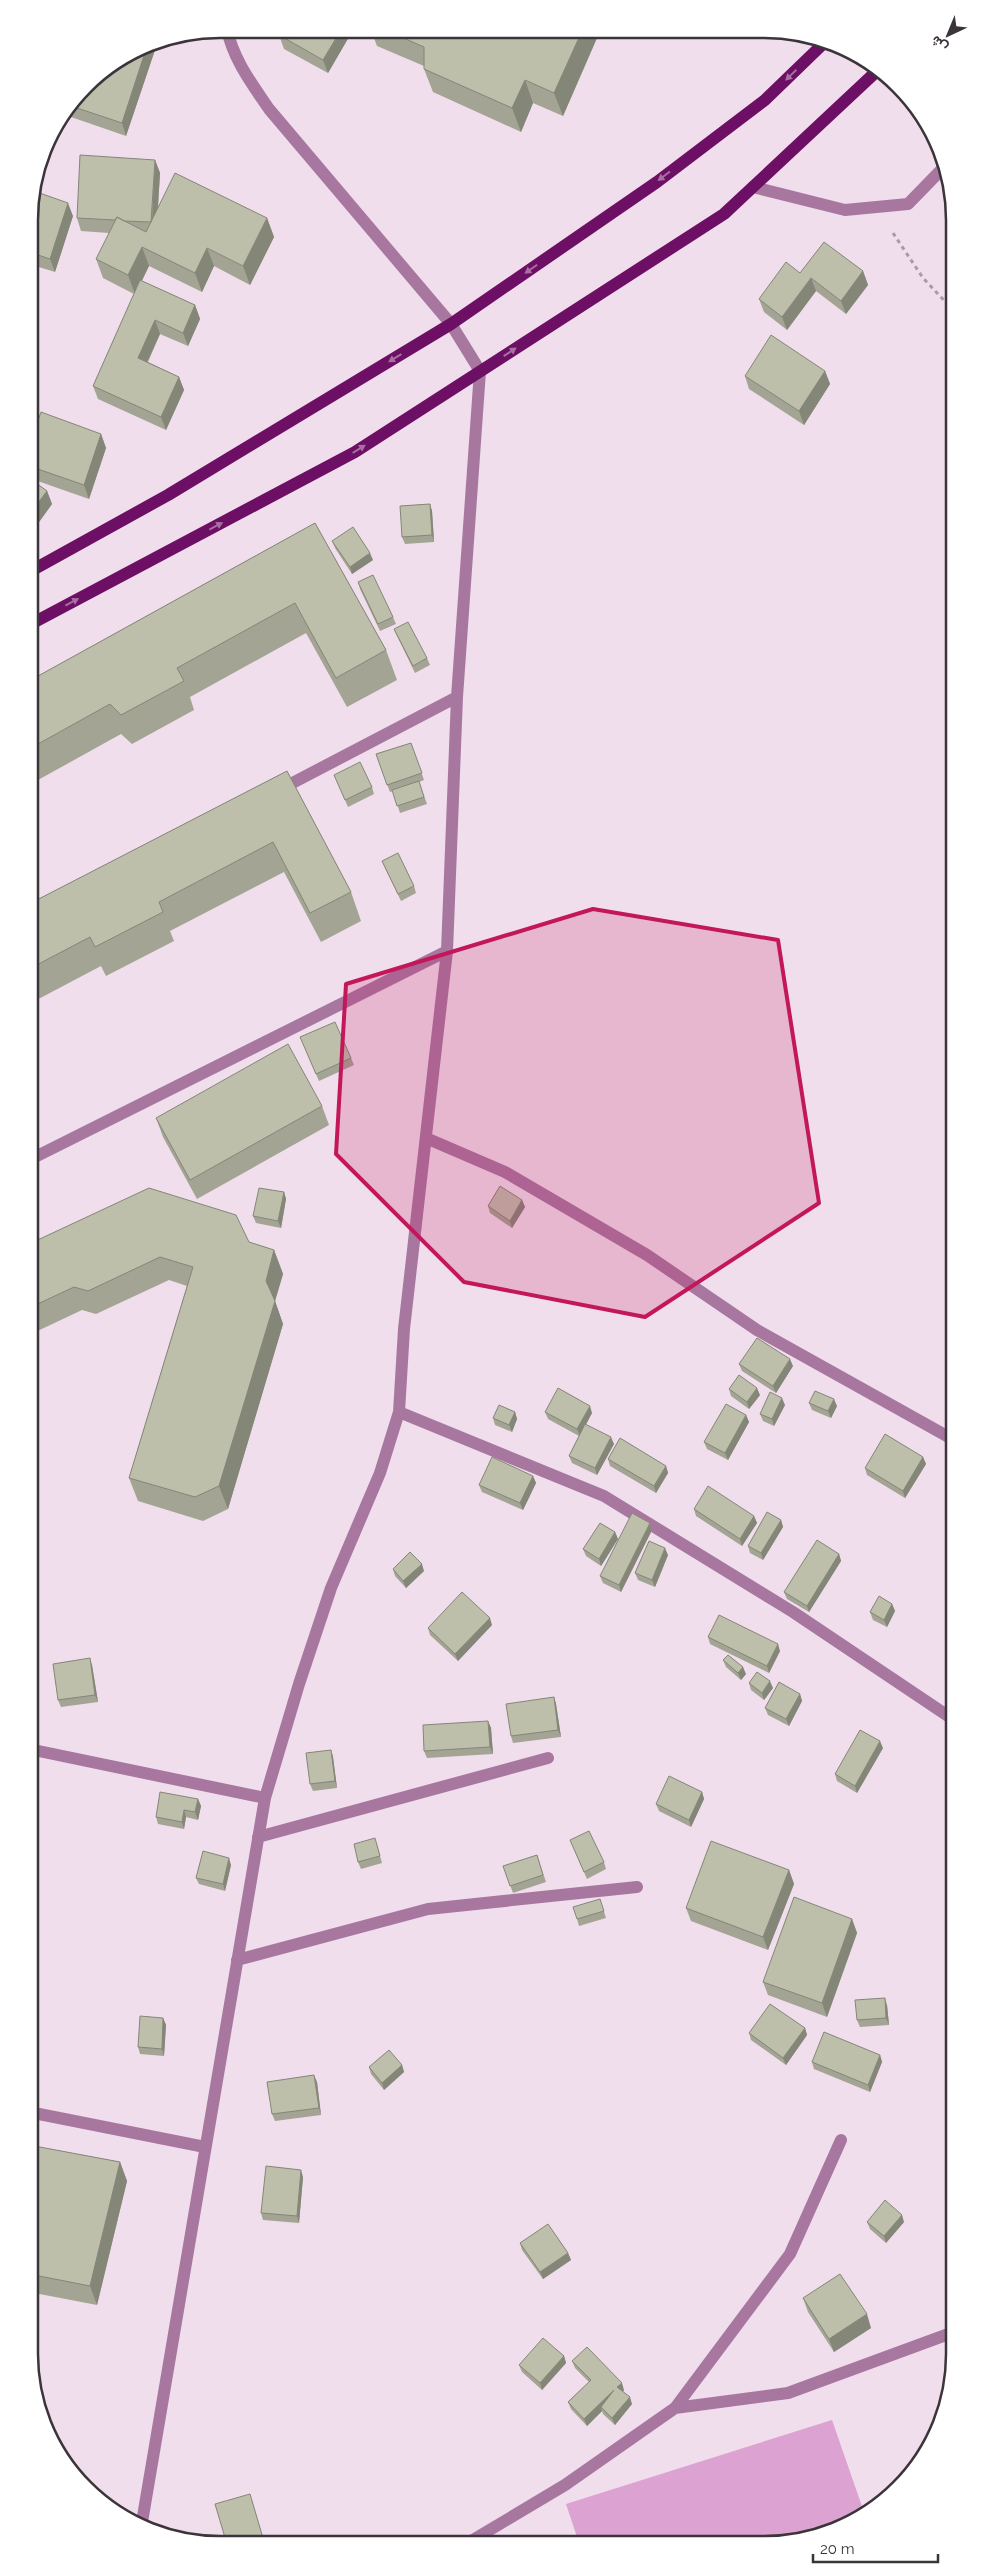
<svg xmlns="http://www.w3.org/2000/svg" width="983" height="2574" font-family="Raleway,Vazirmatn,sans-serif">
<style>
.grass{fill:#dca2d1}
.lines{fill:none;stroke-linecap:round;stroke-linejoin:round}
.path{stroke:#a99aa6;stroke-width:3;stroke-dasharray:4 4;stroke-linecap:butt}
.minor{stroke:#a877a0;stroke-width:12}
.major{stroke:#6d0f64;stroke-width:12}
.wall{fill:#a3a493}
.shaded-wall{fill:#848678}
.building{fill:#bdbfab;stroke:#848678}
.oneway{fill:#a76fa2}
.marked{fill:#c2185b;fill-opacity:0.2;stroke:#c2185b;stroke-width:4;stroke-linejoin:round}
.rim{fill:none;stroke:#3b343a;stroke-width:2.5}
</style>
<rect width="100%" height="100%" fill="#f1deed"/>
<path class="grass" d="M 832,2420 L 865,2515 L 813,2539 L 578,2540 L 566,2504 Z"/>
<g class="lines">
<path class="path" d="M 893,233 L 923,278 L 954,311"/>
<path class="minor" d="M 753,187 L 845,210 L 908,204 L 946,165
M 279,790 L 457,697
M 426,1138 L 505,1172 L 647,1255 L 757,1330 L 954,1440
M 29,1160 L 447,951
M 399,1412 L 604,1496 L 793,1612 L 954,1720
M 29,1749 L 265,1798
M 258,1837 L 548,1758
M 237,1960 L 428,1909 L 637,1887
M 29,2112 L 205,2147
M 675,2408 L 788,2393 L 954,2332
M 141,2528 L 265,1798 L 299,1684 L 331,1588 L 380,1473 L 399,1412 L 404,1329 L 447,951 L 457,697 L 480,371 L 451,324 L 269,109 C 252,84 233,59 227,29
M 473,2540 L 565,2485 L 675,2408 L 790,2254 L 841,2140"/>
<path class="major" d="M 29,572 L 168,495 L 451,324 L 657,182 L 765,100 L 826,41
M 29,625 L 355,452 L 724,214 L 878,70"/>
</g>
<path class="wall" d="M 283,29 L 353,30 L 328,73 L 284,49 L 279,35 Z
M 371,30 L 600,31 L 563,116 L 533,103 L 521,132 L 433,92 L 424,69 L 424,66 L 377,46 Z
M 158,41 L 126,136 L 71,117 L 68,109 L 93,76 L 147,43 Z
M 155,160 L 160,173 L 158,209 L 267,218 L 274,237 L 250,285 L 214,266 L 202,292 L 149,266 L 142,281 L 195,305 L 200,319 L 188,346 L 160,334 L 148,362 L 179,377 L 184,390 L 166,430 L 98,399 L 93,386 L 134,294 L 103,278 L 96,259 L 109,233 L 81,231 L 77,218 Z
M 29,206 L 73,216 L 55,272 L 29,264 Z
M 945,210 L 954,219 L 954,232 L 952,229 Z
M 863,271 L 868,285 L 846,314 L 816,291 L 787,330 L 764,312 L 759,299 L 800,273 Z
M 825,371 L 830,384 L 804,425 L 749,389 L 745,376 Z
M 101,434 L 106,448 L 89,499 L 29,478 L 47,491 L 52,504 L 29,536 L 29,446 Z
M 430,504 L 432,511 L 434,542 L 405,544 L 402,537 Z
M 315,523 L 386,650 L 397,680 L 347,707 L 306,633 L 190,697 L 194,710 L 132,744 L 121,734 L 29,785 L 29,681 Z
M 332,541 L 373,560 L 352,574 L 335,548 Z
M 358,582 L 393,617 L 396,624 L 380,631 L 360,589 Z
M 394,629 L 427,658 L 430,665 L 415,673 L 397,636 Z
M 411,743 L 424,780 L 419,782 L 427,804 L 400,813 L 393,791 L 390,792 L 376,754 Z
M 287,771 L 351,892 L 361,921 L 321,942 L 284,872 L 170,931 L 174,941 L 106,976 L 101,966 L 29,1004 L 29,904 Z
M 334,775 L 372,787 L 374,794 L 348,807 Z
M 382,861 L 414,886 L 416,893 L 401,901 L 385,868 Z
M 300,1037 L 351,1058 L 354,1065 L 319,1081 Z
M 322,1106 L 329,1125 L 197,1199 L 163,1137 L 156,1118 Z
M 284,1192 L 286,1199 L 281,1228 L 256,1223 L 253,1216 Z
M 522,1200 L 525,1207 L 512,1228 L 490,1213 L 488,1206 Z
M 249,1242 L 274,1250 L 283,1274 L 275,1301 L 283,1324 L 228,1509 L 203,1521 L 138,1501 L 129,1478 L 187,1286 L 169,1280 L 96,1314 L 82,1310 L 29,1335 L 29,1244 Z
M 739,1364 L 793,1366 L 776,1393 L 742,1371 Z
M 729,1389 L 760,1395 L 749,1409 L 731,1396 Z
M 809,1403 L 837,1406 L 831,1418 L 812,1410 Z
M 785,1405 L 774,1426 L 763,1421 L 760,1414 Z
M 515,1412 L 517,1419 L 512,1432 L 495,1425 L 493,1418 Z
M 545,1412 L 592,1413 L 586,1424 L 614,1444 L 597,1475 L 572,1463 L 569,1456 L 579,1436 L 548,1419 Z
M 746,1415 L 749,1422 L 728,1460 L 707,1449 L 704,1442 Z
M 923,1457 L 926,1464 L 905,1498 L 867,1475 L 865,1468 Z
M 608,1459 L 666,1466 L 668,1473 L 656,1493 L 610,1466 Z
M 533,1476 L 536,1483 L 523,1510 L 482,1492 L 479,1485 Z
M 694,1509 L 754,1516 L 757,1523 L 742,1546 L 696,1516 Z
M 781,1520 L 783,1527 L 763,1560 L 750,1553 L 748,1546 Z
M 650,1523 L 652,1530 L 621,1592 L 603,1583 L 600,1576 Z
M 615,1532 L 618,1539 L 601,1566 L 586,1556 L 583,1549 Z
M 839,1554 L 841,1561 L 809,1612 L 787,1599 L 784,1592 Z
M 668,1555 L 655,1587 L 638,1580 L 635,1573 Z
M 393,1569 L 424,1571 L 406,1588 L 395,1576 Z
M 892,1604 L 895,1611 L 887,1627 L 873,1620 L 870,1612 Z
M 492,1625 L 458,1661 L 430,1635 L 428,1628 Z
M 708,1637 L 780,1651 L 769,1673 L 710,1644 Z
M 723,1660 L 746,1674 L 741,1680 L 726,1667 Z
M 92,1665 L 98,1702 L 61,1707 L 58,1700 Z
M 749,1683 L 773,1688 L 764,1700 L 751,1690 Z
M 800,1694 L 802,1701 L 789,1726 L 768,1715 L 765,1708 Z
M 554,1697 L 556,1704 L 561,1737 L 513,1743 L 511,1736 Z
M 488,1721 L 491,1728 L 493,1754 L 427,1758 L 424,1751 Z
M 883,1748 L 857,1793 L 837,1781 L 835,1774 Z
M 331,1750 L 333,1757 L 337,1788 L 313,1791 L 310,1784 Z
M 702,1792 L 704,1799 L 691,1827 L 659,1811 L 656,1804 Z
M 198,1799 L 201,1806 L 198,1820 L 186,1817 L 184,1829 L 158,1824 L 156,1817 Z
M 570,1840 L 604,1862 L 606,1869 L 587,1879 Z
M 377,1845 L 382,1863 L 361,1869 L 358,1862 Z
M 537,1855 L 546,1882 L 513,1893 L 503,1866 Z
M 231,1865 L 225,1891 L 199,1884 L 196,1878 Z
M 789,1870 L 794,1884 L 768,1950 L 691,1921 L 686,1908 Z
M 600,1899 L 606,1918 L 579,1926 L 577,1919 Z
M 852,1919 L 857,1933 L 827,2017 L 768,1995 L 763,1982 Z
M 887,2005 L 889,2025 L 860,2027 L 857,2020 Z
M 163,2018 L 166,2025 L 164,2056 L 140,2054 L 138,2047 Z
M 805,2028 L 807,2035 L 786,2065 L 751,2040 L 749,2033 Z
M 880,2055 L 882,2062 L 870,2092 L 814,2069 L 812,2062 Z
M 402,2065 L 404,2072 L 384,2090 L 371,2074 L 369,2067 Z
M 317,2082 L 321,2115 L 275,2121 L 272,2114 Z
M 29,2145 L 120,2162 L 127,2181 L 97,2305 L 29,2292 Z
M 303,2177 L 299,2223 L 263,2220 L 261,2213 Z
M 867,2222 L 904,2222 L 886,2243 L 870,2229 Z
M 520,2243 L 568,2253 L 571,2260 L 543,2279 L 522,2250 Z
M 803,2298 L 871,2328 L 834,2352 L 808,2312 Z
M 564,2356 L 566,2363 L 542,2390 L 522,2372 L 519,2365 Z
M 572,2361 L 624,2390 L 623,2392 L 632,2404 L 615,2425 L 603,2414 L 602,2411 L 587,2426 L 571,2409 L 568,2402 L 589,2382 L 575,2368 Z
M 252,2501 L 264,2541 L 226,2541 Z"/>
<path class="shaded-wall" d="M 341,30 L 353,30 L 328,73 L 323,60 Z
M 582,31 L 600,31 L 563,116 L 554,93 Z
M 158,41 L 126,136 L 122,123 L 148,43 Z
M 525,80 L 533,103 L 521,132 L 512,108 Z
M 155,160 L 160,173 L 156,236 L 152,222 Z
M 68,203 L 73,216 L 55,272 L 50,259 Z
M 267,218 L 274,237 L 250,285 L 243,266 Z
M 142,247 L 149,266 L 135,294 L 128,275 Z
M 207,248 L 214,266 L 202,292 L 195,273 Z
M 863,271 L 868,285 L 846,314 L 841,301 Z
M 811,278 L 816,291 L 787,330 L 782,317 Z
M 195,305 L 200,319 L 188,346 L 183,333 Z
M 155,320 L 160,334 L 143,371 L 138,358 Z
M 825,371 L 830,384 L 804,425 L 799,411 Z
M 179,377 L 184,390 L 166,430 L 161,417 Z
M 101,434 L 106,448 L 89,499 L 84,485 Z
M 47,491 L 52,504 L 29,536 L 29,515 Z
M 430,504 L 432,511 L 434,542 L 432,535 Z
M 370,553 L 373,560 L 352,574 L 350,567 Z
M 284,1192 L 286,1199 L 281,1228 L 278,1221 Z
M 522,1200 L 525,1207 L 512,1228 L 510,1221 Z
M 274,1250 L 283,1274 L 275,1301 L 283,1324 L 228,1509 L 219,1486 L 266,1281 Z
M 790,1359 L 793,1366 L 776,1393 L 773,1386 Z
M 757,1388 L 760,1395 L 749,1409 L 747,1402 Z
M 782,1398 L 785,1405 L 774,1426 L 772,1419 Z
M 834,1399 L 837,1406 L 831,1418 L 828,1411 Z
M 590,1406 L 592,1413 L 580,1436 L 577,1429 Z
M 515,1412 L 517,1419 L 512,1432 L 509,1425 Z
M 746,1415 L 749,1422 L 728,1460 L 725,1453 Z
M 611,1437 L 614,1444 L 597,1475 L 595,1468 Z
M 923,1457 L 926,1464 L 905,1498 L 903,1491 Z
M 666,1466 L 668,1473 L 656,1493 L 654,1486 Z
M 533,1476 L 536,1483 L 523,1510 L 520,1503 Z
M 754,1516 L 757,1523 L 742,1546 L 740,1539 Z
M 781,1520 L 783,1527 L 763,1560 L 761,1553 Z
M 650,1523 L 652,1530 L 621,1592 L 619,1585 Z
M 615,1532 L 618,1539 L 601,1566 L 599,1559 Z
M 665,1548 L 668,1555 L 655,1587 L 652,1580 Z
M 839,1554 L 841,1561 L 809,1612 L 807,1606 Z
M 422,1564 L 424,1571 L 406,1588 L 403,1581 Z
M 892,1604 L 895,1611 L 887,1627 L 884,1620 Z
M 490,1618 L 492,1625 L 458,1661 L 455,1654 Z
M 778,1644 L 780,1651 L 769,1673 L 767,1666 Z
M 90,1658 L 92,1665 L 98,1702 L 95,1695 Z
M 743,1667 L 746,1674 L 741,1680 L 738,1673 Z
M 770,1681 L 773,1688 L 764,1700 L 762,1693 Z
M 800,1694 L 802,1701 L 789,1726 L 786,1719 Z
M 554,1697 L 556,1704 L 561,1737 L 558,1730 Z
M 488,1721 L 491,1728 L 493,1754 L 490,1747 Z
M 880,1741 L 883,1748 L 857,1793 L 855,1786 Z
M 331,1750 L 333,1757 L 337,1788 L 335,1781 Z
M 702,1792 L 704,1799 L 691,1827 L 689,1820 Z
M 198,1799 L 201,1806 L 198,1820 L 195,1812 Z
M 184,1810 L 186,1817 L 184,1829 L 182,1822 Z
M 229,1858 L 231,1865 L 225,1891 L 223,1884 Z
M 789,1870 L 794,1884 L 768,1950 L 763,1937 Z
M 852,1919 L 857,1933 L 827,2017 L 822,2003 Z
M 885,1998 L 887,2005 L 889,2025 L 886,2018 Z
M 163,2018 L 166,2025 L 164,2056 L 162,2049 Z
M 805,2028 L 807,2035 L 786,2065 L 783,2058 Z
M 32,2037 L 35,2044 L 30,2061 L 29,2056 L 29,2050 Z
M 880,2055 L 882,2062 L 870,2092 L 868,2085 Z
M 402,2065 L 404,2072 L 384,2090 L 382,2083 Z
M 314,2075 L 317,2082 L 321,2115 L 319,2108 Z
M 120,2162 L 127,2181 L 97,2305 L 90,2286 Z
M 301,2170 L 303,2177 L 299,2223 L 297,2216 Z
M 902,2215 L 904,2222 L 886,2243 L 884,2236 Z
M 568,2253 L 571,2260 L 543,2279 L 540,2272 Z
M 867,2314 L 871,2328 L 834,2352 L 829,2339 Z
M 564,2356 L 566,2363 L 542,2390 L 540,2383 Z
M 622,2383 L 624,2390 L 620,2394 L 617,2387 Z
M 614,2390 L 601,2407 L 602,2411 L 587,2426 L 584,2419 Z
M 630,2397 L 632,2404 L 615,2425 L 612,2418 Z"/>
<path class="building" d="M 283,29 L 341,30 L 323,60 L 279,35 Z
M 385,30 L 582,31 L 554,93 L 525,80 L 512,108 L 424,69 L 424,47 Z
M 147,43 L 148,43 L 122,123 L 71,106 L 93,76 Z
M 80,155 L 155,160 L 151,222 L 124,221 L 117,217 L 115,220 L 77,218 Z
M 175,173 L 267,218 L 243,266 L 207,248 L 195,273 L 142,247 L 128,275 L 96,259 L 117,217 L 146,232 Z
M 34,191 L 68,203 L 50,259 L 29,252 L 29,206 Z
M 952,204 L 954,219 L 954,222 L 945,210 Z
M 824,242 L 863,271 L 841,301 L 811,278 L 782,317 L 759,299 L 786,262 L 800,273 Z
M 140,280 L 195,305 L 183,333 L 155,320 L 138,358 L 179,377 L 161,417 L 93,386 Z
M 771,335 L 825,371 L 799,411 L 745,376 Z
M 41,412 L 101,434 L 84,485 L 29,466 L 29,446 Z
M 29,478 L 47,491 L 29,515 Z
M 430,504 L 432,535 L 402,537 L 400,506 Z
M 315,523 L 386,650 L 336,678 L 295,603 L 177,668 L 184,681 L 121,715 L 110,704 L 29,749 L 29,681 Z
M 353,527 L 370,553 L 350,567 L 332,541 Z
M 373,575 L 393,617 L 378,624 L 358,582 Z
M 408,622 L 427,658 L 413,666 L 394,629 Z
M 411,743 L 422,773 L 387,785 L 376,754 Z
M 360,762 L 372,787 L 345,800 L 334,775 Z
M 287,771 L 351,892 L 310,913 L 273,842 L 159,902 L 163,912 L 95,947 L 90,937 L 29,969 L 29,904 Z
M 419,781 L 424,797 L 397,806 L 392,790 Z
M 398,853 L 414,886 L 398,894 L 382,861 Z
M 335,1022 L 351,1058 L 316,1074 L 300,1037 Z
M 288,1044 L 322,1106 L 190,1180 L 156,1118 Z
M 500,1186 L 522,1200 L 510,1221 L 488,1206 Z
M 149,1188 L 236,1215 L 249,1242 L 274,1250 L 266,1281 L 275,1301 L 219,1486 L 195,1497 L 129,1478 L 193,1267 L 160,1257 L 88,1291 L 74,1287 L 29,1308 L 29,1244 Z
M 259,1188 L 284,1192 L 278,1221 L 253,1216 Z
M 757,1338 L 790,1359 L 773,1386 L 739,1364 Z
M 739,1375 L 757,1388 L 747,1402 L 729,1389 Z
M 558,1388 L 590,1406 L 577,1429 L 545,1412 Z
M 815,1391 L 834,1399 L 828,1411 L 809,1403 Z
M 770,1392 L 782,1398 L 772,1419 L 760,1414 Z
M 726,1404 L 746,1415 L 725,1453 L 704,1442 Z
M 499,1405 L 515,1412 L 509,1425 L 493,1418 Z
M 585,1424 L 611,1437 L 595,1468 L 569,1456 Z
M 885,1434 L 923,1457 L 903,1491 L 865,1468 Z
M 620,1438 L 666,1466 L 654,1486 L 608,1459 Z
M 492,1457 L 533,1476 L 520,1503 L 479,1485 Z
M 708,1486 L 754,1516 L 740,1539 L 694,1509 Z
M 767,1512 L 781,1520 L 761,1553 L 748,1546 Z
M 632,1513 L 650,1523 L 619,1585 L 600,1576 Z
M 600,1523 L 615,1532 L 599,1559 L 583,1549 Z
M 817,1540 L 839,1554 L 807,1606 L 784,1592 Z
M 649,1541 L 665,1548 L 652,1580 L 635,1573 Z
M 410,1552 L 422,1564 L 403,1581 L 393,1569 Z
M 462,1592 L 490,1618 L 455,1654 L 428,1628 Z
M 879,1596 L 892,1604 L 884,1620 L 870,1612 Z
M 719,1615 L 778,1644 L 767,1666 L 708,1637 Z
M 728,1655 L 743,1667 L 738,1673 L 723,1660 Z
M 90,1658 L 95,1695 L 58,1700 L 53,1664 Z
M 757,1672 L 770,1681 L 762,1693 L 749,1683 Z
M 779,1682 L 800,1694 L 786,1719 L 765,1708 Z
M 554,1697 L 558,1730 L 511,1736 L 506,1704 Z
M 488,1721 L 490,1747 L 424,1751 L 423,1725 Z
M 860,1730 L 880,1741 L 855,1786 L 835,1774 Z
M 331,1750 L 335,1781 L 310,1784 L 306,1753 Z
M 669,1776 L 702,1792 L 689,1820 L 656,1804 Z
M 160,1792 L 198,1799 L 195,1812 L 184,1810 L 182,1822 L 156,1817 Z
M 589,1831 L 604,1862 L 584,1872 L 570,1840 Z
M 375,1838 L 380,1856 L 358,1862 L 354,1844 Z
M 711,1841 L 789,1870 L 763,1937 L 686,1908 Z
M 203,1851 L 229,1858 L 223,1884 L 196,1878 Z
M 537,1855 L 543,1875 L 510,1886 L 503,1866 Z
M 794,1897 L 852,1919 L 822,2003 L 763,1982 Z
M 600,1899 L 604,1911 L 577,1919 L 573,1907 Z
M 885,1998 L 886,2018 L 857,2020 L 855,2000 Z
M 770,2004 L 805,2028 L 783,2058 L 749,2033 Z
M 140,2016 L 163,2018 L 162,2049 L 138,2047 Z
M 824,2032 L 880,2055 L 868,2085 L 812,2062 Z
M 29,2036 L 32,2037 L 29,2050 Z
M 389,2050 L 402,2065 L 382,2083 L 369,2067 Z
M 314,2075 L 319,2108 L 272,2114 L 267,2082 Z
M 29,2145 L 120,2162 L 90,2286 L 29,2274 Z
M 266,2166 L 301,2170 L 297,2216 L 261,2213 Z
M 885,2200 L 902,2215 L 884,2236 L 867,2222 Z
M 548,2224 L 568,2253 L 540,2272 L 520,2243 Z
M 840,2274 L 867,2314 L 829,2339 L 803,2298 Z
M 543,2338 L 564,2356 L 540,2383 L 519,2365 Z
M 587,2347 L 622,2383 L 617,2387 L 630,2397 L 612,2418 L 601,2407 L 614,2390 L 584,2419 L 568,2402 L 591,2380 L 572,2361 Z
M 250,2494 L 263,2538 L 250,2541 L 226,2541 L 215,2504 Z"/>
<defs><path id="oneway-solid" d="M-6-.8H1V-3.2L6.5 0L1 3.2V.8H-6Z" transform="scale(1.25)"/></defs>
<g class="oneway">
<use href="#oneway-solid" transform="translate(791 75) rotate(136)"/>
<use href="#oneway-solid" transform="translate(664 176) rotate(143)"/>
<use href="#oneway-solid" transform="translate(531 269) rotate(145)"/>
<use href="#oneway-solid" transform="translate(510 352) rotate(-33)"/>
<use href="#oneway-solid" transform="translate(395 358) rotate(149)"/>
<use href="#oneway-solid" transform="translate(359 449) rotate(-32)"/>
<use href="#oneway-solid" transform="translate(216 526) rotate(-28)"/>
<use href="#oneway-solid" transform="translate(72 602) rotate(-28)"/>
</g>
<path class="marked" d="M 593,909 L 778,940 L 819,1203 L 645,1317 L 464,1282 L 336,1154 L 346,984 Z"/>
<path d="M0 0H983V2574H0ZM220 38H764A182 182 0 0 1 946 220V2354A182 182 0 0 1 764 2536H220A182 182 0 0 1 38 2354V220A182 182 0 0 1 220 38Z" fill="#fff" fill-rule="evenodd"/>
<path class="rim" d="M220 38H764A182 182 0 0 1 946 220V2354A182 182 0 0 1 764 2536H220A182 182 0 0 1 38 2354V220A182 182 0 0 1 220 38Z"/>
<g transform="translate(948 35) rotate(224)" stroke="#ffffff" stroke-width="4" paint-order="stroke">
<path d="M0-4L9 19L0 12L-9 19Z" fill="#3b343a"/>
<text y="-8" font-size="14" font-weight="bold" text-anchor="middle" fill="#3b343a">ش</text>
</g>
<path d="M813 2554v8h125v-8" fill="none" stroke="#3b343a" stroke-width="2.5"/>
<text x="820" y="2554" font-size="15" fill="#3b343a" stroke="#ffffff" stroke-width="4" paint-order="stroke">20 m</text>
</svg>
